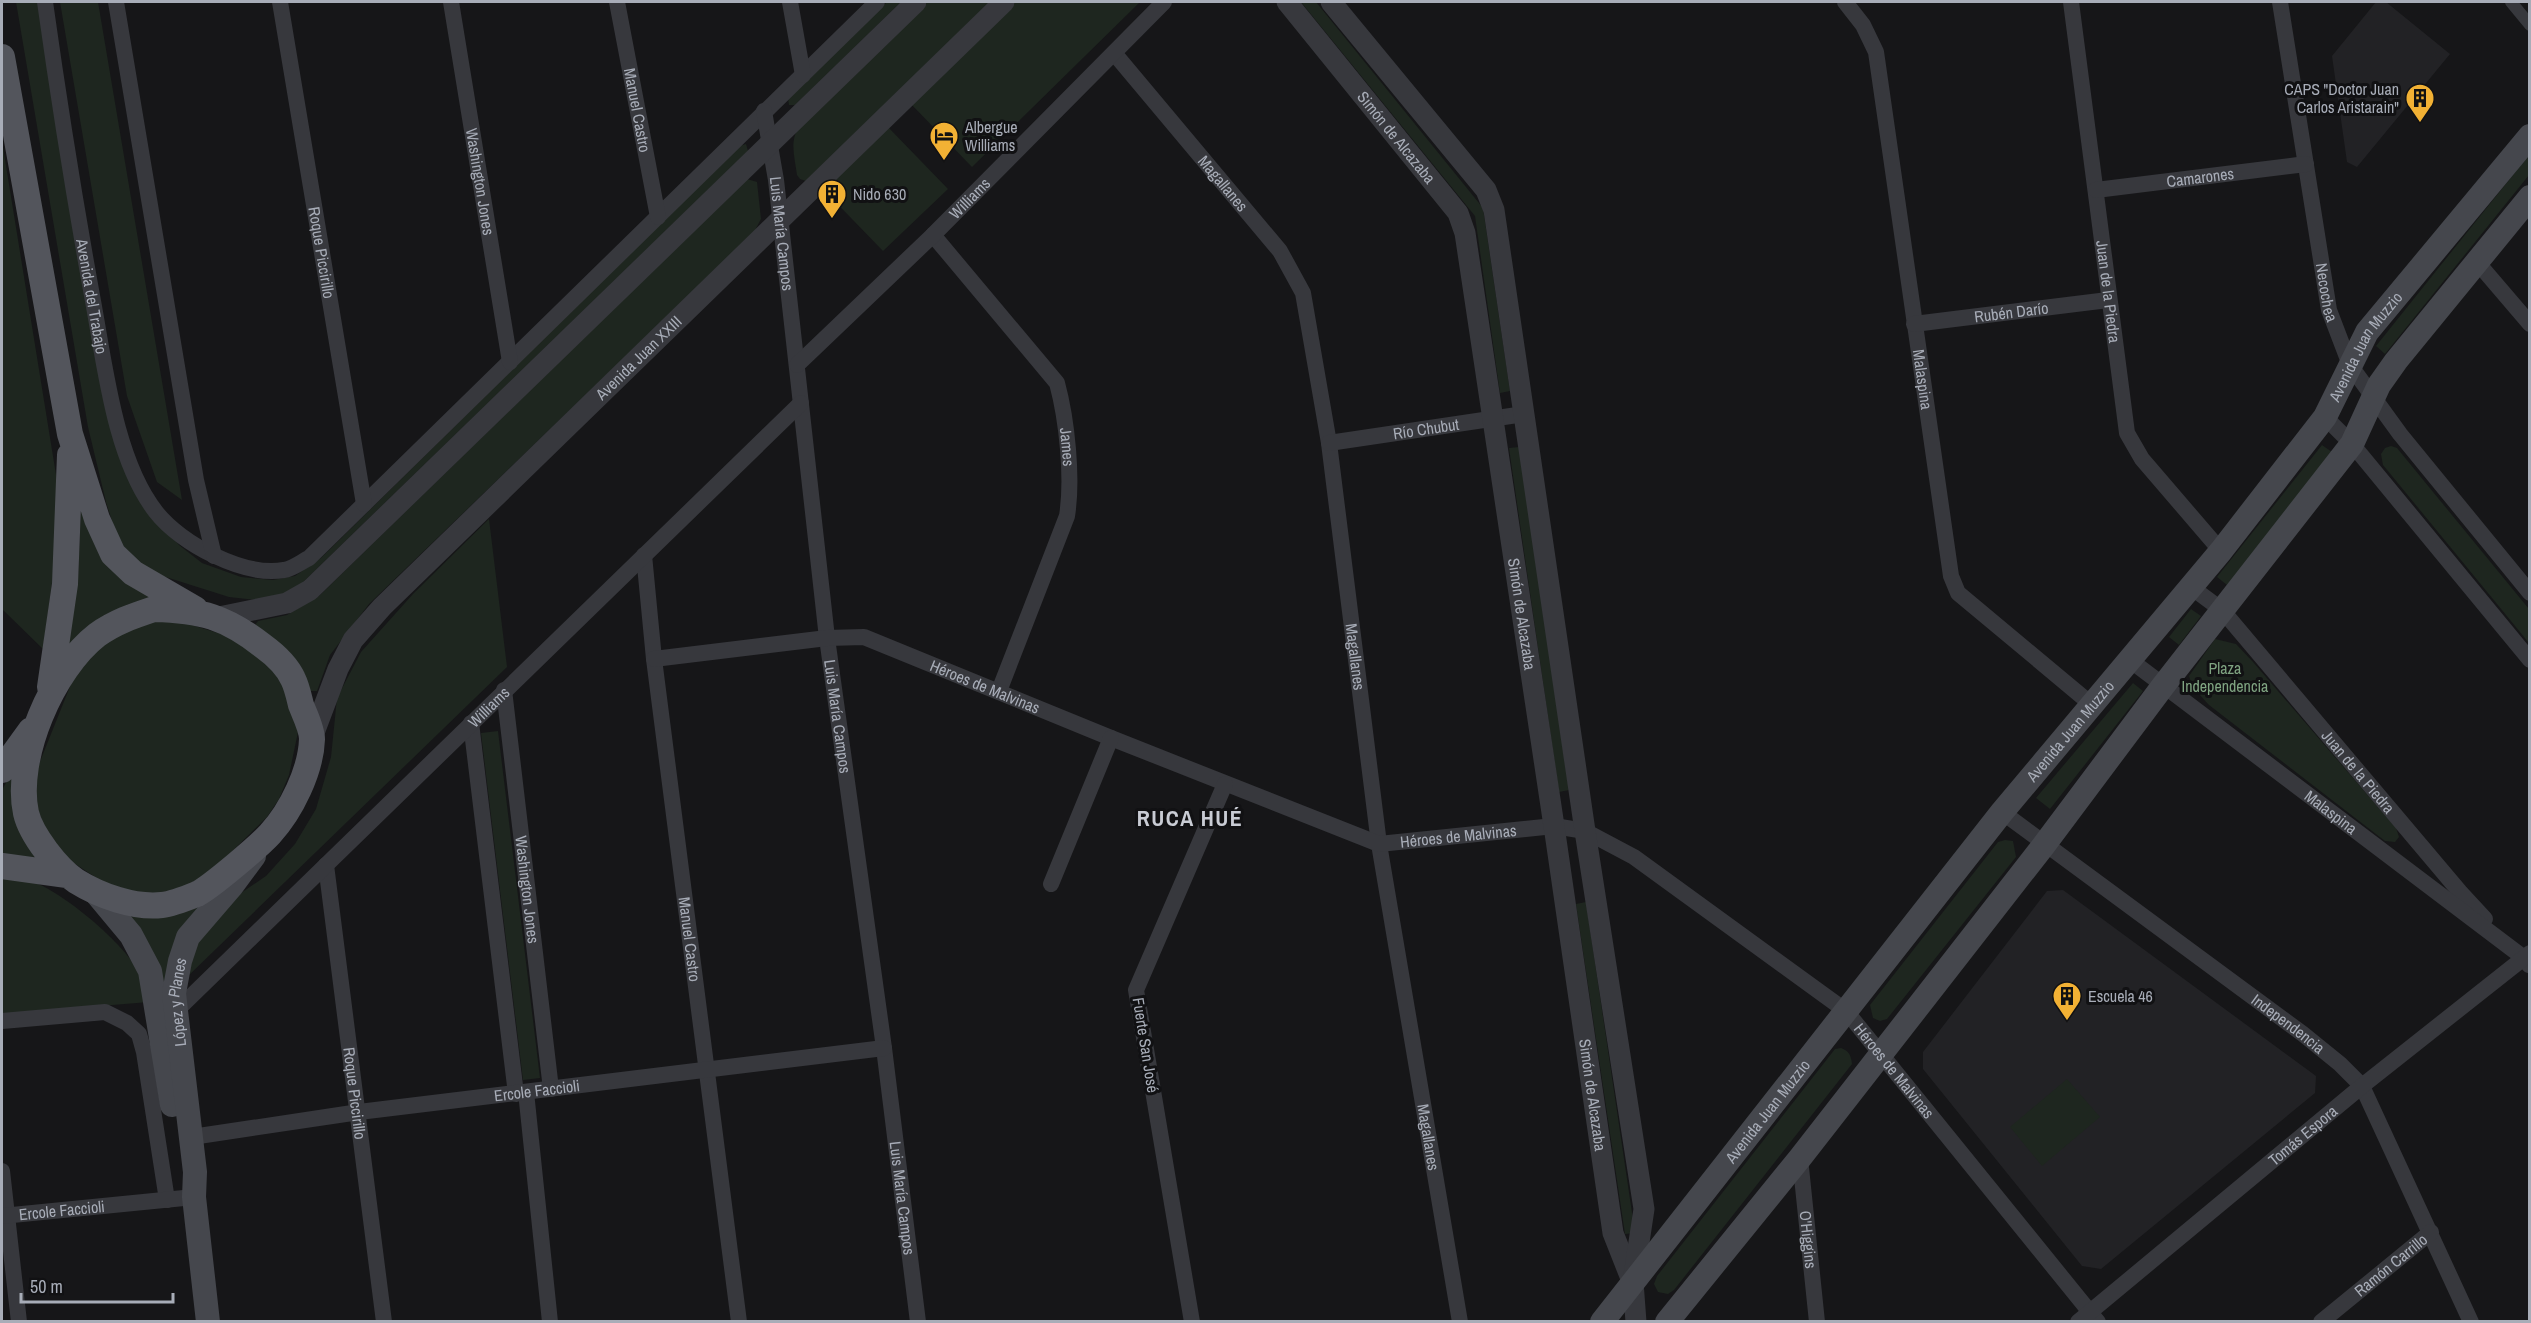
<svg xmlns="http://www.w3.org/2000/svg" width="2531" height="1323" font-family="'Archivo Narrow',sans-serif">
<style>
.built{fill:#222225}
.green{fill:#1e261f}
.lines{fill:none;stroke-linecap:round;stroke-linejoin:round}
.pedestrian{stroke:#37383d;stroke-width:12}
.minor{stroke:#37383d;stroke-width:16}
.tertiary{stroke:#37383d;stroke-width:21}
.secondary{stroke:#45474d;stroke-width:24}
.primary{stroke:#53555c;stroke-width:26}
.labels{text-anchor:middle;stroke-width:6;stroke-linejoin:round;paint-order:stroke}
.poi-label{font-size:16px;fill:#a8adb8;stroke:#111113;text-anchor:start}
.street-label{font-size:16px;fill:#a8adb8;stroke:#111113}
.park-label{font-size:16px;fill:#7fa381;stroke:#111113}
.district-label{font-size:22px;font-weight:bold;letter-spacing:1.5px;fill:#c9ccd4;stroke:#111113}
</style>
<rect width="100%" height="100%" fill="#161618"/>
<path class="built" d="M 2376,2 L 2386,2 L 2450,54 L 2357,167 L 2347,162 L 2332,56 Z
M 2063,890 L 2316,1076 L 2315,1093 L 2101,1269 L 2082,1266 L 1923,1069 L 1923,1052 L 2047,891 Z"/>
<path class="green" d="M 16,2 L 39,2 L 107,405 L 155,518 L 179,545 L 202,563 L 241,577 L 273,580 L 295,576 L 321,558 L 739,146 L 746,144 L 748,151 L 297,588 L 283,595 L 256,600 L 229,597 L 150,572 L 131,560 L 118,540 L 106,502 L 88,427 Z
M 60,2 L 98,2 L 182,500 L 157,482 L 127,396 Z
M 887,2 L 901,2 L 795,105 L 789,105 L 788,98 Z
M 928,2 L 990,2 L 806,181 L 800,179 L 797,175 C 795,159 789,141 799,127 Z
M 1014,2 L 1140,2 L 972,167 L 910,103 Z
M 1301,2 L 1316,2 L 1483,208 L 1510,391 L 1500,393 L 1475,216 Z
M 887,126 L 948,189 L 883,251 L 822,188 Z
M 2,141 L 58,487 L 59,531 L 43,649 L 2,609 Z
M 2529,155 L 2529,175 L 2385,354 L 2376,346 Z
M 747,179 L 757,182 L 761,219 L 754,232 L 369,604 L 330,655 L 317,691 L 309,691 L 255,625 L 258,621 L 287,615 L 319,596 Z
M 2322,445 L 2332,452 L 2227,585 L 2217,577 Z
M 2391,446 L 2397,448 L 2529,609 L 2529,643 L 2383,465 L 2381,454 L 2385,448 Z
M 1519,447 L 1569,790 L 1559,792 L 1509,448 Z
M 81,508 L 151,597 L 65,654 L 78,577 Z
M 489,519 L 507,667 L 186,978 L 188,954 L 225,904 L 266,876 L 295,844 L 316,809 L 331,757 L 337,698 L 361,652 L 413,594 Z
M 2191,609 L 2201,616 L 2179,645 L 2169,637 Z
M 172,619 L 241,640 L 272,662 L 296,709 L 298,732 L 289,775 L 279,799 L 267,817 L 199,884 L 160,898 L 109,886 L 63,856 L 48,838 L 33,795 L 37,769 L 77,669 L 120,626 Z
M 2215,639 L 2236,644 L 2253,662 L 2396,828 L 2399,837 L 2395,842 L 2385,841 L 2209,705 C 2201,696 2192,688 2189,676 Z
M 2133,683 L 2143,691 L 2050,809 L 2036,798 Z
M 498,731 L 540,1078 L 523,1080 L 481,733 Z
M 13,770 L 39,859 L 2,855 L 2,790 Z
M 2005,840 L 2013,841 L 2016,857 L 1887,1019 L 1880,1021 L 1873,1018 L 1870,1005 L 1998,842 Z
M 2,877 C 12,878 24,878 34,882 C 68,896 128,946 144,980 C 147,986 148,995 149,1002 L 2,1014 Z
M 214,893 L 166,995 L 125,911 Z
M 1586,902 L 1635,1233 L 1625,1234 L 1576,904 Z
M 1841,1048 C 1849,1051 1851,1055 1852,1064 L 1674,1290 L 1668,1294 L 1658,1292 L 1654,1284 L 1657,1276 L 1835,1049 Z
M 2067,1079 L 2100,1117 L 2042,1166 L 2010,1127 Z"/>
<g class="lines">
<path class="pedestrian" d="M 2511,2 L 2530,25"/>
<g class="minor">
<path id="s1" d="M 45,2 C 59,102 75,202 93,301 C 105,366 115,460 156,512 C 181,544 244,577 284,570 C 292,569 301,562 309,558 L 877,2"/>
<path d="M 116,2 L 196,480 L 214,556"/>
<path id="s2" d="M 280,2 L 364,504"/>
<path id="s3" d="M 451,2 L 510,362"/>
<path id="s4" d="M 617,2 L 658,217"/>
<path d="M 790,2 L 803,75"/>
<path id="s5" d="M 1845,2 L 1863,25 L 1876,52 L 1951,576 L 1958,593 L 2091,704"/>
<path id="s6" d="M 2071,2 L 2127,433 L 2142,459 L 2221,551"/>
<path id="s7" d="M 2280,2 L 2329,310 L 2350,365 L 2400,434 L 2530,593"/>
<path id="s8" d="M 1114,53 L 1280,251 L 1303,293 L 1329,443 L 1379,844 L 1460,1322"/>
<path id="s9" d="M 764,111 L 776,180 L 827,638 L 884,1048 L 918,1322"/>
<path id="s10" d="M 2096,190 L 2306,164"/>
<path id="s11" d="M 933,235 L 1057,383 C 1067,420 1073,478 1067,516 L 999,691"/>
<path d="M 2477,262 L 2530,324"/>
<path id="s12" d="M 1914,324 L 2108,300"/>
<path id="s13" d="M 797,365 L 933,235 L 1164,2"/>
<path d="M 2325,417 L 2352,444 L 2530,660"/>
<path id="s14" d="M 1329,443 L 1524,414"/>
<path id="s15" d="M 644,555 L 654,659 L 739,1322"/>
<path id="s16" d="M 2191,587 L 2222,610 L 2460,892 L 2485,919"/>
<path id="s17" d="M 654,659 L 827,638 L 864,637 L 1111,738 L 1379,844 L 1554,826 L 1585,831 L 1634,857 L 1846,1011 L 2098,1322"/>
<path id="s18" d="M 2130,660 L 2524,958 L 2529,965"/>
<path id="s19" d="M 504,690 L 551,1089"/>
<path d="M 471,723 L 516,1094"/>
<path id="s20" d="M 2002,812 L 2303,1034 L 2340,1064 L 2362,1086 L 2471,1322"/>
<path id="s21" d="M 326,865 L 384,1322"/>
<path d="M 1051,884 L 1111,738"/>
<path id="s22" d="M 176,1011 L 801,403"/>
<path d="M 2,1021 L 105,1012 L 127,1023 L 139,1034 L 144,1052 L 167,1200"/>
<path d="M 526,1092 L 550,1322"/>
<path id="s23" d="M 192,1137 L 359,1112 L 884,1048"/>
<path id="s24" d="M 1800,1158 L 1817,1322"/>
<path d="M 2,1171 L 19,1322"/>
<path id="s25" d="M 2,1216 L 194,1197"/>
<path d="M 1192,1322 L 1136,990 L 1225,784"/>
<path id="s26" d="M 2078,1322 L 2362,1086 L 2530,953"/>
<path id="s27" d="M 2321,1322 L 2431,1232"/>
</g>
<g class="tertiary">
<path id="s28" d="M 1287,2 L 1458,213 L 1465,233 L 1554,826 L 1613,1233 L 1632,1281"/>
<path d="M 1331,2 L 1486,190 L 1494,210 L 1585,831 L 1644,1209 L 1633,1282 L 1636,1322"/>
<path d="M 219,617 L 287,603 L 310,590 L 916,2"/>
<path id="s29" d="M 312,738 L 338,669 L 353,640 L 382,607 L 1004,2"/>
</g>
<g class="secondary">
<path d="M 96,893 L 131,935 L 150,971 L 172,1105"/>
<path id="s30" d="M 208,1322 L 194,1197 L 195,1172 L 176,1011 L 174,993 L 180,961 L 188,937 L 231,887 L 254,856"/>
<path id="s31" d="M 1602,1322 L 2002,812 L 2221,551 L 2325,417 L 2367,332 L 2530,136"/>
<path d="M 1667,1322 L 1800,1158 L 2044,845 L 2163,686 L 2352,444 L 2379,385 L 2396,361 L 2530,197"/>
</g>
<path class="primary" d="M 2,57 L 70,434 L 97,519 L 113,554 L 133,573 L 195,609
M 154,609 C 201,610 226,617 263,646 C 274,654 287,666 293,679 C 297,687 299,697 301,705 C 305,715 312,729 312,739 C 311,771 291,811 270,834 C 259,846 211,887 197,894 C 187,898 172,904 162,905 C 134,908 100,896 76,881 C 58,869 31,835 26,813 C 14,758 53,669 97,635 C 115,622 133,616 154,609 Z
M 50,687 L 65,584 L 70,455
M 2,770 L 31,730
M 2,866 L 67,875"/>
</g>
<defs>
<g id="building-pin" transform="scale(1.5)"><path d="M0 17L-7.5 6A9.5 9.5 0 1 1 7.5 6Z" fill="#f2b134" stroke="#111113"/><path d="M-4-6H4V6H1V3H-1V6H-4ZM-2.5-4.3h1.7v1.8h-1.7ZM.8-4.3h1.7v1.8H.8ZM-2.5-1h1.7V.8h-1.7ZM.8-1h1.7V.8H.8Z" fill="#111"/></g>
<g id="hotel-pin" transform="scale(1.5)"><path d="M0 17L-7.5 6A9.5 9.5 0 1 1 7.5 6Z" fill="#f2b134" stroke="#111113"/><path d="M-6-4.5h1.5V1H6V5H4.5V3h-9V5H-6ZM-4 0a1.8 1.8 0 1 1 3.6 0ZM.5 0V-2.5h3Q6-2.5 6 0Z" fill="#111"/></g>
</defs>
<g fill-rule="evenodd">
<use href="#building-pin" x="2420" y="98"/>
<use href="#hotel-pin" x="944" y="136"/>
<use href="#building-pin" x="832" y="194"/>
<use href="#building-pin" x="2067" y="996"/>
</g>
<g class="labels">
<g class="poi-label">
<text x="2399" y="95" text-anchor="end">CAPS "Doctor Juan<tspan x="2399" dy="18">Carlos Aristarain"</tspan></text>
<text x="965" y="133">Albergue<tspan x="965" dy="18">Williams</tspan></text>
<text x="853" y="200">Nido 630</text>
<text x="2088" y="1002">Escuela 46</text>
</g>
<g class="street-label">
<text dy="6" stroke="none"><textPath href="#s4" startOffset="110">Manuel Castro</textPath></text>
<text dy="6" stroke="none"><textPath href="#s28" startOffset="174">Simón de Alcazaba</textPath></text>
<text dy="6" stroke="none"><textPath href="#s10" startOffset="105">Camarones</textPath></text>
<text dy="6" stroke="none"><textPath href="#s3" startOffset="182">Washington Jones</textPath></text>
<text dy="6" stroke="none"><textPath href="#s8" startOffset="170">Magallanes</textPath></text>
<text dy="6" stroke="none"><textPath href="#s13" startOffset="240">Williams</textPath></text>
<text dy="6" stroke="none"><textPath href="#s9" startOffset="124">Luis María Campos</textPath></text>
<text dy="6" stroke="none"><textPath href="#s2" startOffset="254">Roque Piccirillo</textPath></text>
<text dy="6" stroke="none"><textPath href="#s7" startOffset="294">Necochea</textPath></text>
<text dy="6" stroke="none"><textPath href="#s6" startOffset="292">Juan de la Piedra</textPath></text>
<text dy="6" stroke="none"><textPath href="#s1" startOffset="298">Avenida del Trabajo</textPath></text>
<text dy="6" stroke="none"><textPath href="#s12" startOffset="98">Rubén Darío</textPath></text>
<text dy="6" stroke="none"><textPath href="#s31" startOffset="1240">Avenida Juan Muzzio</textPath></text>
<text dy="6" stroke="none"><textPath href="#s29" startOffset="508">Avenida Juan XXIII</textPath></text>
<text dy="6" stroke="none"><textPath href="#s5" startOffset="390">Malaspina</textPath></text>
<text dy="6" stroke="none"><textPath href="#s14" startOffset="98">Río Chubut</textPath></text>
<text dy="6" stroke="none"><textPath href="#s11" startOffset="258">James</textPath></text>
<text dy="6" stroke="none"><textPath href="#s28" startOffset="678">Simón de Alcazaba</textPath></text>
<text dy="6" stroke="none"><textPath href="#s8" startOffset="674">Magallanes</textPath></text>
<text dy="6" stroke="none"><textPath href="#s17" startOffset="342">Héroes de Malvinas</textPath></text>
<text dy="6" stroke="none"><textPath href="#s22" startOffset="436">Williams</textPath></text>
<text dy="6" stroke="none"><textPath href="#s9" startOffset="610">Luis María Campos</textPath></text>
<text dy="6" stroke="none"><textPath href="#s31" startOffset="754">Avenida Juan Muzzio</textPath></text>
<text dy="6" stroke="none"><textPath href="#s16" startOffset="250">Juan de la Piedra</textPath></text>
<text dy="6" stroke="none"><textPath href="#s18" startOffset="252">Malaspina</textPath></text>
<text dy="6" stroke="none"><textPath href="#s17" startOffset="846">Héroes de Malvinas</textPath></text>
<text dy="6" stroke="none"><textPath href="#s19" startOffset="201">Washington Jones</textPath></text>
<text dy="6" stroke="none"><textPath href="#s15" startOffset="387">Manuel Castro</textPath></text>
<text dy="6" stroke="none"><textPath href="#s30" startOffset="322">López y Planes</textPath></text>
<text dy="6" stroke="none"><textPath href="#s20" startOffset="356">Independencia</textPath></text>
<text transform="translate(1146 1045) rotate(81)" y="6">Fuerte San José</text>
<text dy="6" stroke="none"><textPath href="#s17" startOffset="1368">Héroes de Malvinas</textPath></text>
<text dy="6" stroke="none"><textPath href="#s23" startOffset="348">Ercole Faccioli</textPath></text>
<text dy="6" stroke="none"><textPath href="#s21" startOffset="230">Roque Piccirillo</textPath></text>
<text dy="6" stroke="none"><textPath href="#s28" startOffset="1164">Simón de Alcazaba</textPath></text>
<text dy="6" stroke="none"><textPath href="#s31" startOffset="268">Avenida Juan Muzzio</textPath></text>
<text dy="6" stroke="none"><textPath href="#s26" startOffset="292">Tomás Espora</textPath></text>
<text dy="6" stroke="none"><textPath href="#s8" startOffset="1160">Magallanes</textPath></text>
<text dy="6" stroke="none"><textPath href="#s9" startOffset="1096">Luis María Campos</textPath></text>
<text dy="6" stroke="none"><textPath href="#s25" startOffset="60">Ercole Faccioli</textPath></text>
<text dy="6" stroke="none"><textPath href="#s24" startOffset="82">O'Higgins</textPath></text>
<text dy="6" stroke="none"><textPath href="#s27" startOffset="90">Ramón Carrillo</textPath></text>
</g>
<g class="park-label">
<text x="2225" y="674">Plaza<tspan x="2225" dy="18">Independencia</tspan></text>
</g>
<g class="district-label">
<text x="1190" y="826">RUCA HUÉ</text>
</g>
</g>
<rect width="2531" height="1323" fill="none" stroke="#a8adb8" stroke-width="6"/>
<path d="M21 1293v9h152v-9" fill="none" stroke="#a8adb8" stroke-width="3"/>
<text x="30" y="1293" font-size="18" fill="#a8adb8" stroke="#111113" stroke-width="4.5" paint-order="stroke">50 m</text>
</svg>
